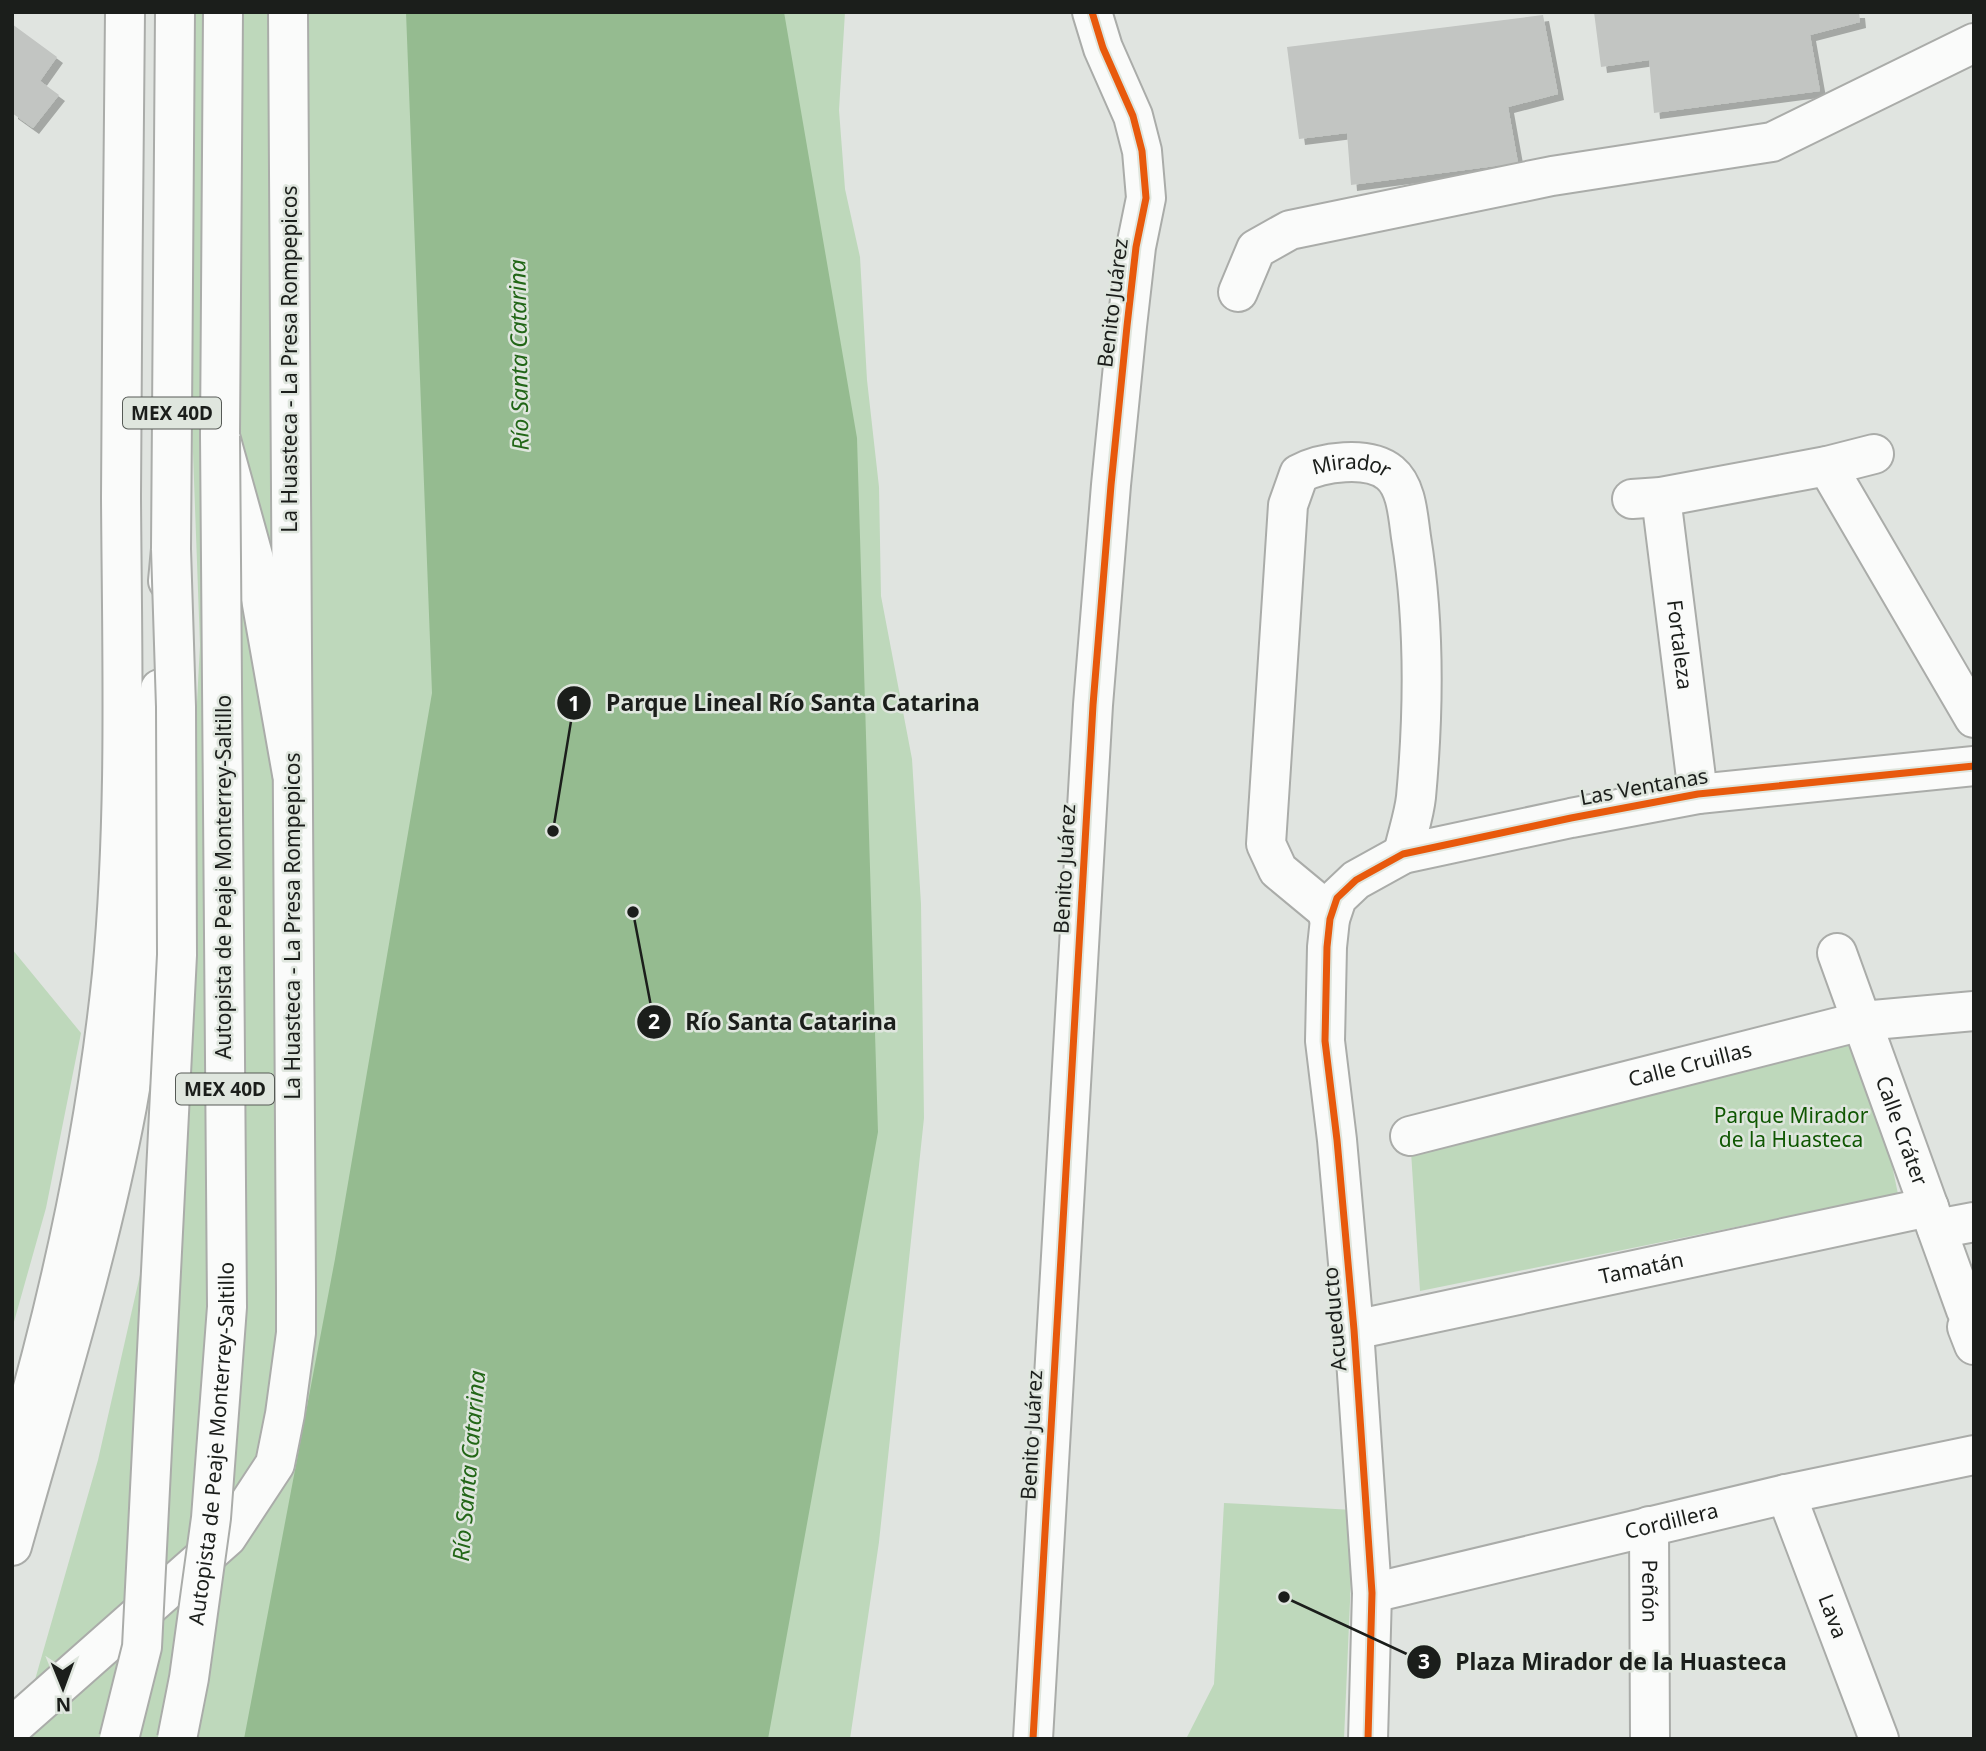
<svg xmlns="http://www.w3.org/2000/svg" width="1986" height="1751" font-family="'Noto Sans',sans-serif">
<style>
.green{fill:#bed8bb}
.water{fill:#95bb90}
.building{fill:#c2c5c2;filter:url(#shadow)}
.lines{fill:none;stroke-linecap:round;stroke-linejoin:round}
.minor-casing{stroke:#aaaca9;stroke-width:42}
.major-casing{stroke:#aaaca9;stroke-width:42}
.highway-casing{stroke:#aaaca9;stroke-width:42}
.minor{stroke:#fafbfa;stroke-width:38}
.major{stroke:#fafbfa;stroke-width:38}
.highway{stroke:#fafbfa;stroke-width:38}
.highway-bridge-casing{stroke:#aaaca9;stroke-width:42;stroke-linecap:butt}
.highway-bridge{stroke:#fafbfa;stroke-width:38}
.cycleway-casing{stroke:#dfe6de;stroke-width:11}
.cycleway{stroke:#e8590c;stroke-width:7}
.labels{text-anchor:middle;stroke-width:5;stroke-linejoin:round;paint-order:stroke}
.shield{fill:#dfe6de;stroke:#565a56;stroke-width:2}
.shield-label{font-size:19px;font-weight:bold;fill:#1b1e1b}
.street-label{font-size:21px;fill:#1b1e1b;stroke:#dfe6de}
.park-label{font-size:21px;fill:#0f5702;stroke:#dfe6de}
.water-label{font-size:23px;font-style:italic;fill:#226617;stroke:#dfe6de}
.leader{fill:none;stroke:#1b1e1b;stroke-width:2.5}
.callout-dot{fill:#1b1e1b;stroke:#dfe6de;stroke-width:2.5}
.mark-label{font-size:21px;text-anchor:middle;font-weight:bold;fill:#fff}
.callout-label{font-size:23px;text-anchor:middle;font-weight:bold;fill:#1b1e1b;stroke:#dfe6de;stroke-width:5;stroke-linejoin:round;paint-order:stroke}
</style>
<defs>
<filter id="shadow"><feDropShadow dx="6" dy="6" stdDeviation="0" flood-color="#0004"/></filter>
</defs>
<rect width="100%" height="100%" fill="#e0e4e0"/>
<path class="green" d="M 177,12 L 845,12 L 839,110 L 845,189 L 860,257 L 867,380 L 879,487 L 881,596 L 912,759 L 921,904 L 924,1118 L 879,1542 L 850,1739 L 18,1739 L 98,1460 L 162,1178 L 183,968 L 200,645 Z
M 12,949 L 81,1033 L 46,1208 L 12,1329 Z
M 1862,1021 L 1898,1194 L 1420,1291 L 1410,1136 Z
M 1224,1503 L 1354,1510 L 1344,1739 L 1186,1739 L 1214,1684 Z"/>
<path class="water" d="M 406,12 L 784,12 L 857,438 L 878,1132 L 768,1739 L 244,1739 L 335,1259 L 432,693 Z"/>
<path class="building" d="M 1594,12 L 1859,12 L 1860,22 L 1810,35 L 1820,91 L 1654,113 L 1649,60 L 1601,67 Z
M 1543,15 L 1558,94 L 1508,107 L 1518,163 L 1351,185 L 1347,133 L 1299,139 L 1287,47 Z
M 12,24 L 57,57 L 40,81 L 59,95 L 33,128 L 12,113 Z"/>
<g class="lines">
<g class="minor-casing">
<g id="minor">
<path d="M 1238,292 L 1256,249 L 1290,230 L 1552,176 L 1772,142 L 1974,43"/>
<path d="M 1827,466 L 1974,718"/>
<path id="s1" d="M 1661,497 L 1698,794"/>
<path d="M 1632,499 L 1661,497 L 1827,466 L 1874,454"/>
<path id="s2" d="M 1330,919 L 1325,909 L 1278,870 L 1266,844 L 1288,505 L 1299,474 C 1321,462 1368,455 1390,473 C 1407,487 1408,517 1411,537 C 1425,623 1424,710 1416,797 C 1414,816 1407,835 1403,854"/>
<path id="s3" d="M 1837,953 L 1966,1310"/>
<path id="s4" d="M 1410,1136 L 1862,1021 L 1974,1011"/>
<path d="M 1937,1229 L 1974,1222"/>
<path d="M 1967,1327 L 1974,1345"/>
<path id="s5" d="M 1354,1330 L 1929,1207"/>
<path id="s6" d="M 1786,1494 L 1879,1739"/>
<path id="s7" d="M 1649,1526 L 1650,1739"/>
<path id="s8" d="M 1372,1593 L 1786,1494 L 1974,1455"/>
<path d="M 1033,1739 L 1093,705 L 1111,485 L 1127,326 L 1136,247 L 1146,198 L 1142,151 L 1133,116 L 1103,48 L 1092,12"/>
<path d="M 1368,1739 L 1372,1593 L 1354,1330 L 1337,1140 L 1325,1041 L 1327,947 L 1330,919 L 1337,898 L 1356,880 L 1403,854 L 1571,818 L 1698,794 L 1974,766"/>
</g>
</g>
<g class="major-casing">
<path id="major" d="M 12,1462 C 59,1303 95,1139 112,974 C 127,815 122,656 121,497 C 121,335 124,174 125,12
M 12,1727 L 227,1537 L 275,1464 L 285,1414 L 296,1333 L 296,1289 L 288,12"/>
</g>
<g class="highway-casing">
<path id="highway" d="M 223,12 L 220,436 L 254,559 L 292,774
M 168,581 L 171,549 L 175,12
M 12,1546 C 53,1400 99,1255 127,1106 C 152,969 152,828 160,689"/>
</g>
<use href="#minor" class="minor"/>
<use href="#major" class="major"/>
<use href="#highway" class="highway"/>
<g class="highway-bridge-casing">
<g id="highway-bridge">
<path d="M 119,1739 L 142,1647 L 177,955 L 176,707 L 171,549"/>
<path id="s9" d="M 177,1739 L 189,1678 L 211,1518 L 227,1307 L 220,436"/>
</g>
</g>
<use href="#highway-bridge" class="highway-bridge"/>
<g class="cycleway-casing">
<path id="cycleway" d="M 1033,1739 L 1093,705 L 1111,485 L 1127,326 L 1136,247 L 1146,198 L 1142,151 L 1133,116 L 1103,48 L 1092,12
M 1368,1739 L 1372,1593 L 1354,1330 L 1337,1140 L 1325,1041 L 1327,947 L 1330,919 L 1337,898 L 1356,880 L 1403,854 L 1571,818 L 1698,794 L 1974,766"/>
</g>
<use href="#cycleway" class="cycleway"/>
</g>
<g class="labels">
<g class="shield">
<rect x="123" y="397.5" width="98" height="31" rx="5"/>
<rect x="176" y="1073.5" width="98" height="31" rx="5"/>
</g>
<g class="shield-label">
<text x="172" y="420">MEX 40D</text>
<text x="225" y="1096">MEX 40D</text>
</g>
<g class="street-label">
<text transform="translate(1113 303) rotate(-83)" y="7">Benito Juárez</text>
<text transform="translate(290 359) rotate(-90)" y="7">La Huasteca - La Presa Rompepicos</text>
<text dy="7" stroke="none"><textPath href="#s2" startOffset="528">Mirador</textPath></text>
<text dy="7" stroke="none"><textPath href="#s1" startOffset="149">Fortaleza</textPath></text>
<text transform="translate(1644 787) rotate(-10)" y="7">Las Ventanas</text>
<text transform="translate(1065 869) rotate(-87)" y="7">Benito Juárez</text>
<text transform="translate(224 877) rotate(-90)" y="7">Autopista de Peaje Monterrey-Saltillo</text>
<text transform="translate(293 926) rotate(-90)" y="7">La Huasteca - La Presa Rompepicos</text>
<text dy="7" stroke="none"><textPath href="#s4" startOffset="289">Calle Cruillas</textPath></text>
<text dy="7" stroke="none"><textPath href="#s3" startOffset="189">Calle Cráter</textPath></text>
<text dy="7" stroke="none"><textPath href="#s5" startOffset="294">Tamatán</textPath></text>
<text transform="translate(1335 1319) rotate(-95)" y="7">Acueducto</text>
<text transform="translate(1032 1435) rotate(-87)" y="7">Benito Juárez</text>
<text dy="7" stroke="none"><textPath href="#s9" startOffset="298">Autopista de Peaje Monterrey-Saltillo</textPath></text>
<text dy="7" stroke="none"><textPath href="#s8" startOffset="308">Cordillera</textPath></text>
<text dy="7" stroke="none"><textPath href="#s7" startOffset="65">Peñón</textPath></text>
<text dy="7" stroke="none"><textPath href="#s6" startOffset="131">Lava</textPath></text>
</g>
<g class="park-label">
<text x="1791" y="1123">Parque Mirador<tspan x="1791" dy="24">de la Huasteca</tspan></text>
</g>
<g class="water-label">
<text transform="translate(519 355) rotate(-91)" y="8">Río Santa Catarina</text>
<text transform="translate(469 1466) rotate(-85)" y="8">Río Santa Catarina</text>
</g>
</g>
<path class="leader" d="M553 831L574 703M633 912L654 1022M1284 1597L1424 1662"/>
<g class="callout-dot">
<circle cx="553" cy="831" r="7"/>
<circle cx="633" cy="912" r="7"/>
<circle cx="1284" cy="1597" r="7"/>
<circle cx="574" cy="703" r="18"/>
<circle cx="654" cy="1022" r="18"/>
<circle cx="1424" cy="1662" r="18"/>
</g>
<g class="mark-label">
<text x="574" y="711">1</text>
<text x="654" y="1029">2</text>
<text x="1424" y="1669">3</text>
</g>
<g class="callout-label">
<text x="793" y="711">Parque Lineal Río Santa Catarina</text>
<text x="791" y="1030">Río Santa Catarina</text>
<text x="1621" y="1670">Plaza Mirador de la Huasteca</text>
</g>
<rect width="1986" height="1751" fill="none" stroke="#1b1e1b" stroke-width="28"/>
<g transform="translate(63 1688) rotate(179)" stroke="#dfe6de" stroke-width="5" paint-order="stroke">
<path d="M0-5L12 26L0 18L-12 26Z" fill="#1b1e1b"/>
<text y="-10" font-size="19" font-weight="bold" text-anchor="middle" fill="#1b1e1b">N</text>
</g>
</svg>
